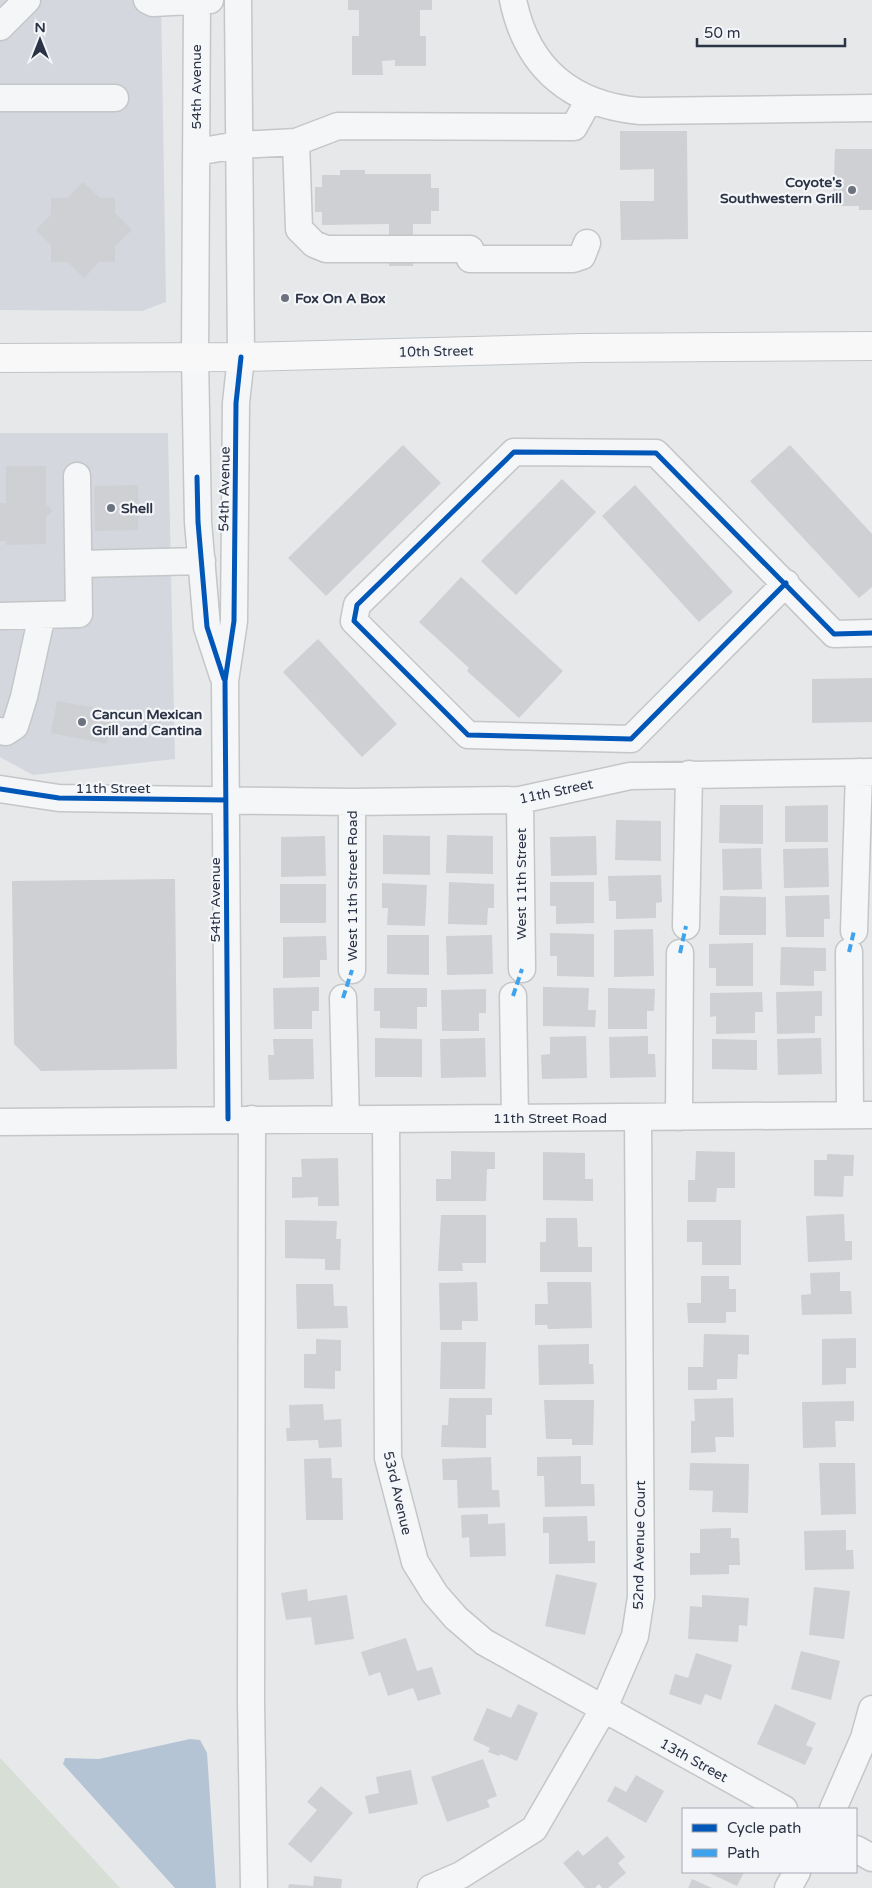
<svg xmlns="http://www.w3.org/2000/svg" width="872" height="1888" font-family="'Varela Round',sans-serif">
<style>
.built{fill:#d4d7dd}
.green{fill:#d6ded6}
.water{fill:#b4c4d5}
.building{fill:#ced0d3}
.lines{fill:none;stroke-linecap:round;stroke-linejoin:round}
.minor-casing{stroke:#c4c6c8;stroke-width:29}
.major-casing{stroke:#c2c5c8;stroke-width:30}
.minor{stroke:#f5f6f7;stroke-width:26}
.major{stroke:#f8f8f8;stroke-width:28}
.quiet{stroke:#3ea3ec;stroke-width:4;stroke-dasharray:8 4;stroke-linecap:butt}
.cycleway-casing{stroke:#f4f6f9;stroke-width:8}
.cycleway{stroke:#0057b8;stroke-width:5}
.poi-dot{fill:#6c737f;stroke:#f4f6f9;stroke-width:2}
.labels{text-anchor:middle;stroke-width:4.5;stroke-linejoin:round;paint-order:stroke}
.street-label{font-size:14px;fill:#2b3445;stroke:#f4f6f9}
.poi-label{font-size:14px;font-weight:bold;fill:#2b3445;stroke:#f4f6f9;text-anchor:start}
</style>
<rect width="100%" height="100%" fill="#e6e8ea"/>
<path class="built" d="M 0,0 L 161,0 L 166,302 L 142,311 L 0,310 Z
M 0,433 L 168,433 L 175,759 L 33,775 L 0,757 Z"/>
<path class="green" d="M 0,1758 L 3,1761 L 120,1888 L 0,1888 Z"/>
<path class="water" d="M 190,1739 L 200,1740 L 207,1753 L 216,1888 L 175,1888 L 63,1764 L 65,1758 L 99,1759 Z"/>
<path class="building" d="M 348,0 L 432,0 L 432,10 L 420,10 L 420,36 L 426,36 L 426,66 L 395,66 L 395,60 L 382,61 L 383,75 L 352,75 L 352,36 L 359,36 L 359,10 L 348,10 Z
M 620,131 L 687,131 L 688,239 L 621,240 L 620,201 L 654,201 L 654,169 L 620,170 Z
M 835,149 L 872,149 L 872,210 L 859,210 L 859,206 L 833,206 Z
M 340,170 L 365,170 L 365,174 L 431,174 L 431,188 L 439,188 L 439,211 L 431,211 L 431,224 L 413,224 L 413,266 L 389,266 L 389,224 L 322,225 L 322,212 L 315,212 L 315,187 L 322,187 L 322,175 L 340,175 Z
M 83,182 L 100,198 L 115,198 L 115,213 L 132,230 L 115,246 L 115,262 L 99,262 L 84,278 L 68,262 L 51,262 L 51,245 L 36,230 L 51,214 L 51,198 L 67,198 Z
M 403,445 L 441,483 L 326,596 L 288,558 Z
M 790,445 L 872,534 L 872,587 L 859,598 L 750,481 Z
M 6,466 L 46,466 L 46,504 L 53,511 L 46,517 L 46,544 L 6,545 L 6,541 L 0,541 L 0,503 L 6,503 Z
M 562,479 L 596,512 L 516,595 L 481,561 Z
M 138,485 L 138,530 L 95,531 L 94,486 Z
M 635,485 L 733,592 L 699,622 L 602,516 Z
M 461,577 L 563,671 L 519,718 L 467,671 L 469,668 L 419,622 Z
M 318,639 L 397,724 L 362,757 L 283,672 Z
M 872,678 L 872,722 L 812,723 L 812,679 Z
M 57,701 L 113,711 L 107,744 L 51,733 Z
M 720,805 L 763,805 L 763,844 L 719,843 Z
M 828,805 L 828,842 L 785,842 L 785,806 Z
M 616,820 L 661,821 L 661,861 L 615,860 Z
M 383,835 L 430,836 L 430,875 L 383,874 Z
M 447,835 L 493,836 L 493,874 L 446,873 Z
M 325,836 L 326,876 L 281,877 L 281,837 Z
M 596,836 L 597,875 L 551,876 L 550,837 Z
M 761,848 L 762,889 L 723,890 L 722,849 Z
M 828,848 L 829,887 L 784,888 L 783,849 Z
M 661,875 L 662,902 L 656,903 L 656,918 L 616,919 L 616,901 L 609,901 L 608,876 Z
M 175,879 L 177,1069 L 41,1071 L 14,1044 L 12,881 Z
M 449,882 L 494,884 L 494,908 L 488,908 L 487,925 L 448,924 Z
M 550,882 L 594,882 L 594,923 L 556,924 L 556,906 L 550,906 Z
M 382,883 L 427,885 L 425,926 L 387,925 L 388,908 L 382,908 Z
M 280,884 L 326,884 L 326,923 L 280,923 Z
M 829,895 L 830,919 L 824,919 L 824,937 L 786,937 L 785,896 Z
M 720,896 L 766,897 L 766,935 L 719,935 Z
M 653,929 L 654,976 L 614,977 L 614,930 Z
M 550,933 L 594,934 L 594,977 L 557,976 L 557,956 L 550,956 Z
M 387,935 L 429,935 L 429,975 L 387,974 Z
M 492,935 L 493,974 L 447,975 L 446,936 Z
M 326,936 L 327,960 L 320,960 L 320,977 L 283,978 L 283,937 Z
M 753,943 L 753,986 L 716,986 L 716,968 L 709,968 L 709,944 Z
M 781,947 L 826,948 L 826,971 L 814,971 L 814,986 L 780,985 Z
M 319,987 L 319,1011 L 312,1011 L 312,1029 L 274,1029 L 273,988 Z
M 543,987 L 589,988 L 588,1010 L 596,1010 L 595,1027 L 543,1026 Z
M 374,988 L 427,988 L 427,1007 L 417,1007 L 417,1029 L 380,1028 L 380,1011 L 374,1011 Z
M 608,988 L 655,989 L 654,1011 L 647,1011 L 647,1029 L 608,1029 Z
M 486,989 L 486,1013 L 479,1013 L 479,1031 L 442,1031 L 441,990 Z
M 822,991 L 822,1016 L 815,1016 L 815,1033 L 777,1034 L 776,992 Z
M 762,992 L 763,1012 L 755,1012 L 755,1033 L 716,1034 L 716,1016 L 710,1017 L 710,993 Z
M 586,1036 L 587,1078 L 542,1079 L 541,1055 L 550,1054 L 550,1037 Z
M 648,1036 L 648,1054 L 655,1054 L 656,1077 L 610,1078 L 609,1037 Z
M 375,1038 L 422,1039 L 422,1077 L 375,1077 Z
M 485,1038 L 486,1077 L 441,1078 L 440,1039 Z
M 821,1038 L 822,1074 L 778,1075 L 777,1039 Z
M 273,1039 L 313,1039 L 314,1079 L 269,1080 L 268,1055 L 274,1055 Z
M 712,1039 L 757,1040 L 757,1070 L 712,1069 Z
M 451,1151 L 495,1152 L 495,1169 L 487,1169 L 486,1201 L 436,1201 L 436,1179 L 451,1179 Z
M 696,1151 L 735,1152 L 735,1188 L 717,1188 L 716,1202 L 688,1202 L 688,1180 L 695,1180 Z
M 543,1152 L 585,1153 L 585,1179 L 593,1179 L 593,1201 L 543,1200 Z
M 827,1154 L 854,1155 L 853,1176 L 844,1176 L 843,1197 L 814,1196 L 814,1160 L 827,1160 Z
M 338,1158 L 339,1206 L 318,1206 L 318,1197 L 292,1198 L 292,1177 L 302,1177 L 301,1159 Z
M 844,1214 L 845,1241 L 852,1241 L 852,1260 L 808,1262 L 806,1216 Z
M 441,1215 L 486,1215 L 486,1263 L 462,1263 L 463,1271 L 438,1271 Z
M 546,1218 L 577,1218 L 578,1247 L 592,1247 L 592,1272 L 540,1272 L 540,1242 L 546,1242 Z
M 285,1220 L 337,1221 L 336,1239 L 341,1239 L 340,1270 L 325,1270 L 325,1259 L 285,1258 Z
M 687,1220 L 741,1220 L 741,1265 L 702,1265 L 702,1242 L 687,1242 Z
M 840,1272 L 840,1291 L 851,1291 L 852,1314 L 802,1315 L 801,1295 L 811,1294 L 810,1273 Z
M 701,1276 L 729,1276 L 729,1289 L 736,1289 L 736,1312 L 726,1312 L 726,1323 L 688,1323 L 687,1303 L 701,1303 Z
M 477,1282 L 478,1321 L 462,1321 L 462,1330 L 440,1330 L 439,1283 Z
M 547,1282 L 591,1282 L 592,1328 L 548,1329 L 547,1325 L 535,1325 L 535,1304 L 548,1304 Z
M 296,1284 L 333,1284 L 334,1306 L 347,1306 L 348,1328 L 297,1329 Z
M 704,1334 L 749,1335 L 749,1355 L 738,1354 L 737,1379 L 717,1379 L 717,1390 L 688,1390 L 688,1367 L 703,1367 Z
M 856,1338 L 856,1368 L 846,1368 L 846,1384 L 822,1385 L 822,1339 Z
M 316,1339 L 341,1340 L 341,1371 L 335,1371 L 335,1389 L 304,1388 L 304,1354 L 316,1354 Z
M 441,1342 L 486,1342 L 485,1389 L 440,1389 Z
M 589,1344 L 589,1364 L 593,1364 L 594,1384 L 539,1385 L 538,1345 Z
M 449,1398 L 492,1398 L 492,1415 L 486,1415 L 486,1448 L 441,1447 L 442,1425 L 448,1425 Z
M 733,1398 L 734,1437 L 715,1437 L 716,1452 L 691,1453 L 691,1421 L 695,1421 L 694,1399 Z
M 544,1400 L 594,1400 L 593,1445 L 572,1445 L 572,1439 L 546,1439 Z
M 854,1401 L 854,1421 L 835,1421 L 836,1447 L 803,1448 L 802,1402 Z
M 323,1404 L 324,1420 L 341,1419 L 342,1447 L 319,1448 L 318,1440 L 287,1441 L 286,1428 L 290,1428 L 289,1405 Z
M 581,1456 L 581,1484 L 594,1484 L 595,1506 L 545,1507 L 544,1476 L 537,1476 L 537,1457 Z
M 491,1457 L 492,1490 L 499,1490 L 500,1507 L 458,1508 L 457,1480 L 443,1480 L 442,1459 Z
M 331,1458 L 332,1478 L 342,1478 L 343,1520 L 306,1520 L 304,1459 Z
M 690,1463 L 749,1464 L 748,1513 L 712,1512 L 713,1491 L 689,1490 Z
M 819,1463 L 855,1463 L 856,1514 L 821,1515 Z
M 488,1514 L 488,1524 L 505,1523 L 506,1556 L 470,1557 L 469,1537 L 462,1538 L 461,1515 Z
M 587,1516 L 588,1541 L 595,1541 L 595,1563 L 549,1564 L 549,1533 L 543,1533 L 543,1517 Z
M 731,1528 L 731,1538 L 739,1538 L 740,1565 L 729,1565 L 729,1574 L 690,1575 L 690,1553 L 700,1553 L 700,1529 Z
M 846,1530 L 846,1550 L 853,1550 L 854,1569 L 805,1570 L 804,1531 Z
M 556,1574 L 597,1583 L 585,1635 L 545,1626 Z
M 814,1587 L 850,1591 L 844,1639 L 809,1635 Z
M 307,1589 L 308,1601 L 347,1595 L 354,1639 L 315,1645 L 311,1617 L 286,1620 L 281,1593 Z
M 702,1595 L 749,1598 L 747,1626 L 739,1625 L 738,1642 L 688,1639 L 690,1606 L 702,1607 Z
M 406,1638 L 417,1671 L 432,1667 L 441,1694 L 418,1701 L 413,1688 L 388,1696 L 380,1672 L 369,1676 L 361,1652 Z
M 801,1651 L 840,1661 L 831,1700 L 791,1689 Z
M 696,1653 L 732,1665 L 721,1700 L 705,1694 L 701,1705 L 669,1694 L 675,1674 L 688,1678 Z
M 518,1704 L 538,1713 L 517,1761 L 500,1754 L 499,1756 L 488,1752 L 490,1748 L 473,1740 L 487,1708 L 511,1718 Z
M 775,1704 L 816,1723 L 806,1745 L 813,1748 L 805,1765 L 757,1744 Z
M 483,1759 L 497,1796 L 487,1800 L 490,1807 L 447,1822 L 431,1777 Z
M 411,1770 L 418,1804 L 369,1814 L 365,1796 L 379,1793 L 376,1777 Z
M 636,1775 L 664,1791 L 646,1823 L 607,1801 L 615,1786 L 626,1792 Z
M 321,1786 L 353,1813 L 311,1863 L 288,1844 L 317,1810 L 307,1802 Z
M 607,1836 L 625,1857 L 618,1863 L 626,1873 L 608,1888 L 602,1888 L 599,1884 L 595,1888 L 585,1888 L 563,1863 L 578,1850 L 583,1856 Z
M 707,1872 L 744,1872 L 737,1886 Z
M 314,1876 L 342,1879 L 341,1888 L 288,1888 L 289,1884 L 313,1886 Z
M 692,1879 L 712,1888 L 688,1888 Z"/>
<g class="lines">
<g class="minor-casing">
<path id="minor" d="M 147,0 L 153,3 L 210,0
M 197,0 L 195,357 L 198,522 L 207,627 L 223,676
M 513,0 C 527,68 572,105 640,111 L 872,108
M 0,27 L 27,0
M 0,98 L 115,98
M 296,142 L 299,229 L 314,244 L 326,249 L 470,249
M 196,152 L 238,145 L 296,142 L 338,126 L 574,127 L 589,100
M 470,259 L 573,259 L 582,256 L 587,243
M 79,564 L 202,561
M 786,583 L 631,739 L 468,735 L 354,621 L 357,605 L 514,452 L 656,453 L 834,634 L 872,633
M 0,616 L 79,614 L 77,476
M 0,731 L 6,732 L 15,726 L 24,697 L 42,615
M 0,789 L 59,798 L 352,802 L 520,800 L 630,776 L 872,772
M 520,800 L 522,969
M 352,802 L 352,970
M 686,926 L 689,774
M 854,931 L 859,772
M 849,952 L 850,1115
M 513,996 L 515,1118
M 343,998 L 346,1119
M 679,1117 L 680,953
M 228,1119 L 225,681 L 234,621 L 236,403 L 241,357 L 238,0
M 252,1119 L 251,1702 L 254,1888
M 386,1119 L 388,1458 L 415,1562 L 435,1594 L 456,1618 L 484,1642 L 784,1809
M 0,1122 L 872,1115
M 833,1809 L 864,1738 L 872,1709
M 856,1849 L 872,1858
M 431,1888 L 461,1875 L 534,1829 L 603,1710 L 635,1636 L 641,1597 L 638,1117
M 788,1888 L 797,1872"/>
</g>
<g class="major-casing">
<path id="major" d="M 0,358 L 241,357 L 582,348 L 872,346"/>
</g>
<use href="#minor" class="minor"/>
<use href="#major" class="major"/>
<path class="quiet" d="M 849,952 L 854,931
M 680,953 L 686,926
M 513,996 L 522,969
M 343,998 L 352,970"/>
<g class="cycleway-casing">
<path id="cycleway" d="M 197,477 L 198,522 L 207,627 L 224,679
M 786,583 L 631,739 L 468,735 L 354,621 L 357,605 L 514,452 L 656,453 L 834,634 L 872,633
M 0,789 L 59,798 L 226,800
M 228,1119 L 225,681 L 234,621 L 236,403 L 241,357"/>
</g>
<use href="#cycleway" class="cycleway"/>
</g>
<g class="poi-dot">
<circle cx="852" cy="190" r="5"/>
<circle cx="285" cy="298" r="5"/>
<circle cx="111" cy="508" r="5"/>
<circle cx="82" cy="722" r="5"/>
</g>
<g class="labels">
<g class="street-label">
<text transform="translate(196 87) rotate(-90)" y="5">54th Avenue</text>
<text transform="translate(436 351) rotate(-1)" y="5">10th Street</text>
<text transform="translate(224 489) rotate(-89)" y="5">54th Avenue</text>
<text x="113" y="793">11th Street</text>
<text transform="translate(556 791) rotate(-12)" y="5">11th Street</text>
<text transform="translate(521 884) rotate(-90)" y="5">West 11th Street</text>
<text transform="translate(352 886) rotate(-90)" y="5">West 11th Street Road</text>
<text transform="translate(215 900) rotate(-90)" y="5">54th Avenue</text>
<text x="550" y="1123">11th Street Road</text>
<text transform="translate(398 1493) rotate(77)" y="5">53rd Avenue</text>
<text transform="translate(639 1545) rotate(-89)" y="5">52nd Avenue Court</text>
<text transform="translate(694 1760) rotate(29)" y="5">13th Street</text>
</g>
<g class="poi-label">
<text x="842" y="187" text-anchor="end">Coyote's<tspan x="842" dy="16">Southwestern Grill</tspan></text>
<text x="295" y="303">Fox On A Box</text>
<text x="121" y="513">Shell</text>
<text x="92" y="719">Cancun Mexican<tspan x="92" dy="16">Grill and Cantina</tspan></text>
</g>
</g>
<rect x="682" y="1808" width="175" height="65" fill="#f4f6f9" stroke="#a4a8b1"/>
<rect x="692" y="1824" width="25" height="8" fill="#0057b8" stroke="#a4a8b1"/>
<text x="727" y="1833" font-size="15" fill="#2b3445">Cycle path</text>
<rect x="692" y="1849" width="25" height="8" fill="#3ea3ec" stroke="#a4a8b1"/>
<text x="727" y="1858" font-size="15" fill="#2b3445">Path</text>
<g transform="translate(40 40)" stroke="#f4f6f9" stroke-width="4" paint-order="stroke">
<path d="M0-4L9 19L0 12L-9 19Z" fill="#2b3445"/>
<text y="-8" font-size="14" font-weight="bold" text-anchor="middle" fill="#2b3445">N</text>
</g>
<path d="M697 38v8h148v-8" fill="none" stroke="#2b3445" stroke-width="2.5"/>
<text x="704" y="38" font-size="15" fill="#2b3445" stroke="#f4f6f9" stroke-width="4" paint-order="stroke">50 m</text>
</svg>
